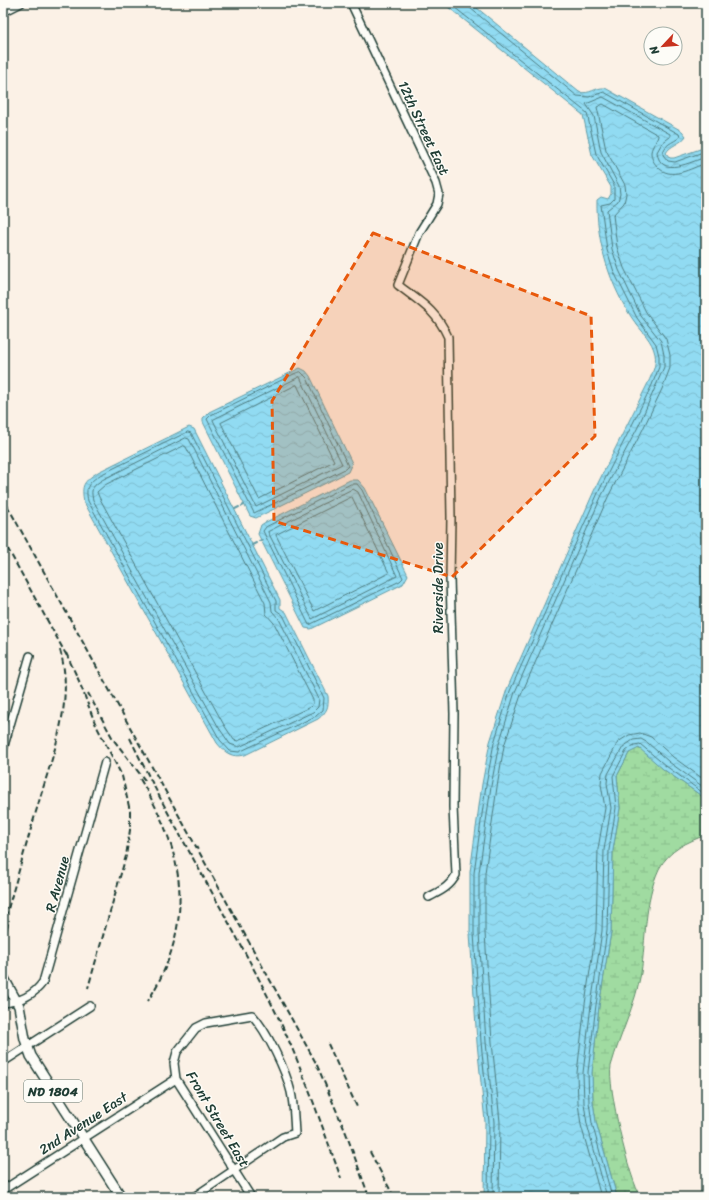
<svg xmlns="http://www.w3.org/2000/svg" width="709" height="1200" font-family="Sriracha,sans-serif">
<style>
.wetland{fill:url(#wetland-marsh);stroke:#608c6a}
.water{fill:url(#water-waves);stroke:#639ca6}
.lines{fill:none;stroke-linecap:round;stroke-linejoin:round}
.shore{stroke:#4d7c80;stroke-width:1}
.stream{stroke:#639ca6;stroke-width:2}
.minor-casing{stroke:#1f3d34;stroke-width:10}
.major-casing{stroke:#1f3d34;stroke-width:12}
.minor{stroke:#fdfcf7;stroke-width:7}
.major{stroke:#fdfcf7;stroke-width:9}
.rail{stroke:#1f3d34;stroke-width:2;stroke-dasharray:6 3;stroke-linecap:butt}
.marked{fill:#e8590c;fill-opacity:0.2;stroke:#e8590c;stroke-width:3;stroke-dasharray:8 5;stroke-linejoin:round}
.labels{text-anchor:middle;stroke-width:3;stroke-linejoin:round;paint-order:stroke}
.shield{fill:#fdfcf7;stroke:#62766e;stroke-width:1}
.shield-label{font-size:13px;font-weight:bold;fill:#1f3d34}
.street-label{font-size:14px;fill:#1f3d34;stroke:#fdfcf7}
</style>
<defs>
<pattern id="wetland-marsh" width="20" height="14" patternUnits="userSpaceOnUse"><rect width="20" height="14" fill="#a0dba1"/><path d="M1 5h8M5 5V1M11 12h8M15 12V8" fill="none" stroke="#89bd8b"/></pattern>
<pattern id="water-waves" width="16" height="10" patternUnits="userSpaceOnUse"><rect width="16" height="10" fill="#91dbf2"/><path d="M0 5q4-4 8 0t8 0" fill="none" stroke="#7dbdd0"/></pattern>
</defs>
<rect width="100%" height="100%" fill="#fbf1e6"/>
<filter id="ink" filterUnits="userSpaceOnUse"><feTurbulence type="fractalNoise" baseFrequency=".025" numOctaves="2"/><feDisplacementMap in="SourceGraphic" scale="8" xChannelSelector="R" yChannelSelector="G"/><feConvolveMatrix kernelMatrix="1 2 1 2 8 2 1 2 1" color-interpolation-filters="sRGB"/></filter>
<g filter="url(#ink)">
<path class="wetland" d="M 636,748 L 643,750 L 663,769 L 706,799 L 706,835 C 687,842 669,850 659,869 C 644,901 646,940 641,973 C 635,1006 620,1034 611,1066 C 607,1085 629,1180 641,1197 L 617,1197 L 596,1122 L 593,1102 L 592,1073 L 599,1006 L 611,932 L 613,850 L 620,808 L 617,776 L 629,753 Z"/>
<path class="water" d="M 443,3 L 471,3 L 579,92 C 590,95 595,87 605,88 L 682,131 L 686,136 C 681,144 670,145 666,153 L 670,158 L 674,158 L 706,147 L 706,799 L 663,769 L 639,748 L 629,753 L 617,776 L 620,808 L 613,850 L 611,932 L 599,1006 L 592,1073 L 593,1102 L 596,1122 L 617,1197 L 484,1197 L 485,1122 L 477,1043 L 470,933 L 470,872 L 482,784 L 490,742 L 507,689 L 594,491 L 648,383 C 652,374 657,364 655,354 C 652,340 642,332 634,321 C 610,287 596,241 597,200 L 601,197 L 608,199 L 611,194 L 611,187 L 592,155 L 583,115 Z
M 300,368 L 306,371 L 310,376 L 352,463 L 348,472 L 256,518 L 250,516 L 203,422 L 203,418 L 209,412 Z
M 189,427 L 194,429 L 280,600 L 280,608 L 286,612 L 328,696 C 329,707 327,712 318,719 L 245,755 C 232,758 225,753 217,743 L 84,502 C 81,485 83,482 98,472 Z
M 350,480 L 358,480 L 365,488 L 408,575 L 403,584 L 311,629 L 305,628 L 258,534 L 261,525 L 264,523 Z"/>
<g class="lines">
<path class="shore" d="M 449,3 L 587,113 L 596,154 L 614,185 L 614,199 L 610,203 L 601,205 L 607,250 L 614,272 L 637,318 L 656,344 L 659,356 L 659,367 L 652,385 L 598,493 L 510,691 L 494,743 L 486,785 L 474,873 L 474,933 L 481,1042 L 489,1122 L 488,1197
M 468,3 L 470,8 L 577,96 L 589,97 L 604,92 L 679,134 L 680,137 C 673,143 663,144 663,155 L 668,161 L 675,162 L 706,151
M 301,372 L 307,378 L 348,466 L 345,469 L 254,513 L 207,419 L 211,415 L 296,373 Z
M 300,377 L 342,464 L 256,507 L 213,420 Z
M 297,385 L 334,461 L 259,499 L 221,423 Z
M 188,432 L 191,433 L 276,601 L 276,610 L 283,615 L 324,698 L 323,710 L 316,716 L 239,752 L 230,751 L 220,740 L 88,501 C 85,487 88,483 100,475 Z
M 186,438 L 189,439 L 271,602 L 272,611 L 279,619 L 319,699 L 318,707 L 313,712 L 239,747 L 230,744 L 219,728 L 93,500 C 90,488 93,486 102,480 Z
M 184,446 L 186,447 L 265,603 L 266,614 L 274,623 L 313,700 L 313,704 L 310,707 L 238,741 L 234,740 L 224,725 L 99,497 L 97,492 L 105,485 Z
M 351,484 L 357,484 L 362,490 L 403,578 L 400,581 L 309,625 L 263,531 L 266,527 Z
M 353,489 L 358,492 L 397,576 L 312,619 L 268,532 Z
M 352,497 L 389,573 L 314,611 L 276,535 Z
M 493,1197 L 494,1122 L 486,1042 L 479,933 L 479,873 L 491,786 L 499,744 L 515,692 L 602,495 L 638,427 L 664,367 L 664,355 L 661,341 L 641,316 L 619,270 L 612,249 L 607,210 L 618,201 L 620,194 L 619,186 L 601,152 L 594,116 L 586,104 L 603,97 L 670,134 L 670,137 L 662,143 L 657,152 C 660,179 692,161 706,157
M 499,1197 L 500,1122 L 492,1042 L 485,933 L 485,873 L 497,787 L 504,746 L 521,695 L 608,497 L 643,429 L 662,389 L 670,368 L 670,355 L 666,339 L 646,312 L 624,268 L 617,247 L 613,215 L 624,203 L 626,194 L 625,185 L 606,150 L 597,107 L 603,104 L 658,135 C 658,140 652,145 651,152 C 651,157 653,162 657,166 C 670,182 691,168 706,163
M 601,1197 L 581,1125 L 578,1103 L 577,1073 L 585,1004 L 596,930 L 598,849 L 605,808 L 601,784 L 602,773 L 618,742 L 629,735 L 640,733 L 651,737 L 673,757 L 706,781
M 607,1197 L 587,1124 L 584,1103 L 583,1073 L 591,1005 L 602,931 L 604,850 L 611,808 L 607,783 L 608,774 L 623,747 L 633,740 L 641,739 L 648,743 L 669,762 L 706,789
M 612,1197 L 592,1123 L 589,1102 L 588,1072 L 596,1005 L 607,931 L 609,850 L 616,808 L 613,776 L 626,751 L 634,745 L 640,744 L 666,766 L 706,795"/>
<path class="stream" d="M 242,506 L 244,505
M 235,509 L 239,507
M 259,541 L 262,540
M 252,545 L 256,543"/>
<g class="minor-casing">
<path id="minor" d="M 351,3 L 436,183 L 439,194 L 437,204 L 419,233 L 398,285 C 420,302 436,310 448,337 L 451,517 L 450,578 L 454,714 L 453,807 L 456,875 C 450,887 440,891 429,897
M 3,12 L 21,3
M 3,749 L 30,656
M 3,1003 C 19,1002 34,995 43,982 L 105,762
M 3,1062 L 90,1006
M 3,1190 L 176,1079
M 194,1197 L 283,1137 L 295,1133 C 294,1120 294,1105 291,1092 C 286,1071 267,1031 252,1015 L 206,1023 L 196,1028 L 177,1052 L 174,1063 L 176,1079 L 251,1197"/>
</g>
<g class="major-casing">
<path id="major" d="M 3,977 L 19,1006 L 25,1039 L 31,1056 L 121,1197"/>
</g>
<use href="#minor" class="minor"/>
<use href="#major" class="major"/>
<path class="rail" d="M 3,498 L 316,1063 L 346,1133 L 369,1197
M 3,540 L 68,658
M 66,653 L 79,681 L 95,723 L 122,776 L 130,811 L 130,830 L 126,856 L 88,988
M 88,693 L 113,739 L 147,783
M 130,738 C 175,833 232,922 278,1017 C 303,1069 321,1124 341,1178
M 140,779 C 186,855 196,922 148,1001
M 3,926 C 15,885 26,845 38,805 C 52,756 75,702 60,650
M 4,938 L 9,920
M 328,1044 L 357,1107
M 370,1152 L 394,1197"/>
</g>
</g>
<path class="marked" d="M 373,233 L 591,316 L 595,436 L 452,577 L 274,521 L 272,401 Z"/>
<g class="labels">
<rect class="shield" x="24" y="1080" width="58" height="22" rx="3"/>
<g class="shield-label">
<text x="53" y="1096">ND 1804</text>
</g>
<g class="street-label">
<text transform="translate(424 128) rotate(65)" y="5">12th Street East</text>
<text transform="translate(438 588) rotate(-90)" y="5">Riverside Drive</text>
<text transform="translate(57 884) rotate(-75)" y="5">R Avenue</text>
<text transform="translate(218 1119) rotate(59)" y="5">Front Street East</text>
<text transform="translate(83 1123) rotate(-33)" y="5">2nd Avenue East</text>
</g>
</g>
<rect width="709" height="1200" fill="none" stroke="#fdfcf7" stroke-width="16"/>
<rect x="8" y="8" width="693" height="1184" fill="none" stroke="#1f3d34" stroke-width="1.5" filter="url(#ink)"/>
<g transform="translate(663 46) rotate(244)"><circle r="19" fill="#fdfcf7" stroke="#a4b0a9"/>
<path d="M0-3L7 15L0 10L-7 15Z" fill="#c8321e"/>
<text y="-6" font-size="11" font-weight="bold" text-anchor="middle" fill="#1f3d34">N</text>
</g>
</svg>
